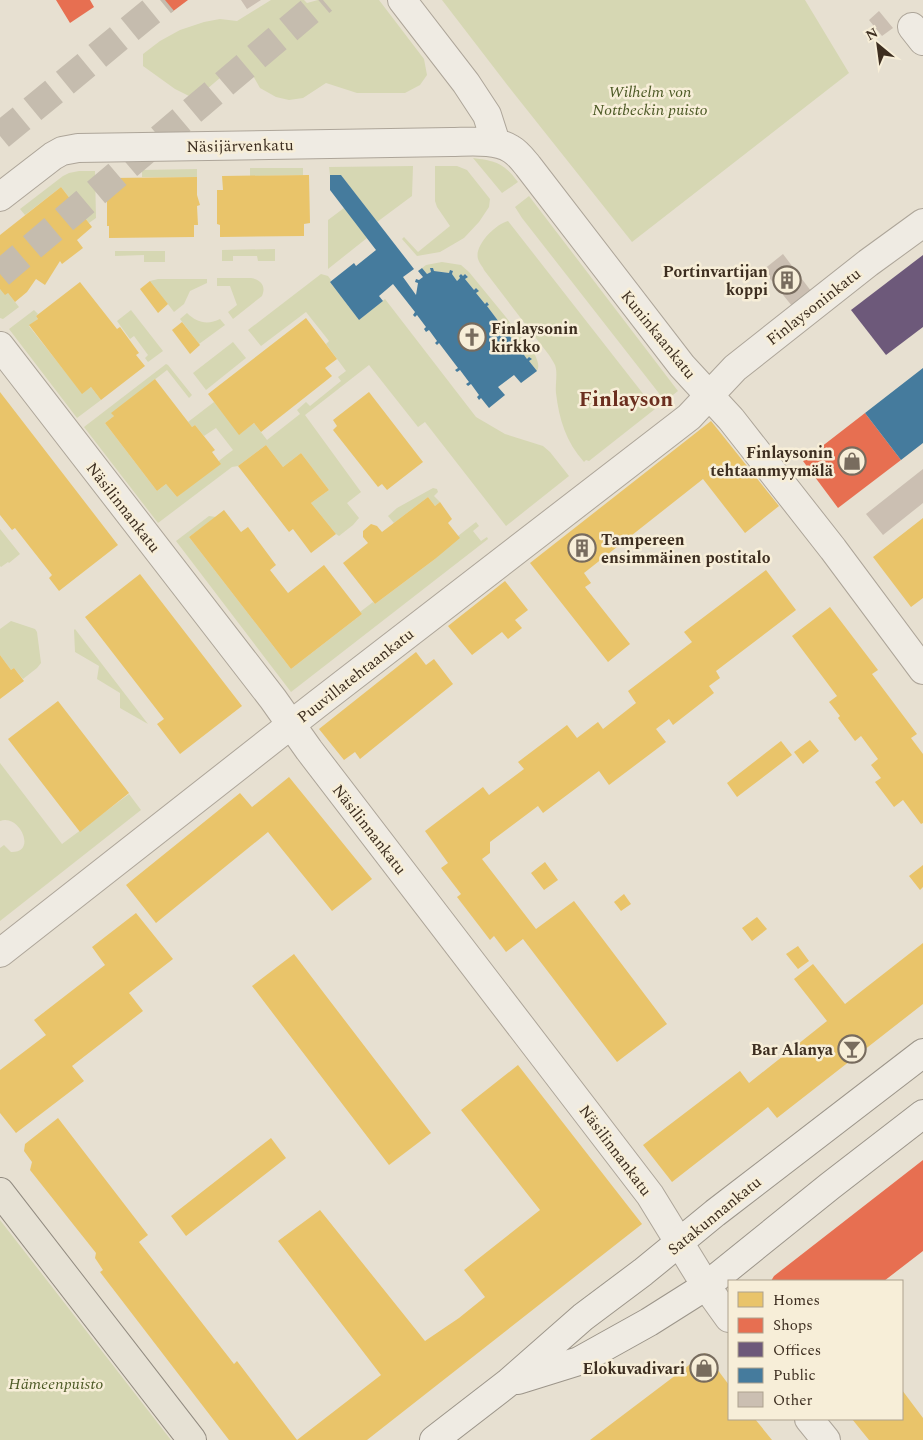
<svg xmlns="http://www.w3.org/2000/svg" width="923" height="1440" font-family="Spectral,serif">
<style>
.green{fill:#d6d7b3}
.homes{fill:#e9c46a}
.shops{fill:#e76f51}
.offices{fill:#6d597a}
.public{fill:#457b9d}
.building{fill:#cbbfb2}
.lines{fill:none;stroke-linecap:round;stroke-linejoin:round}
.highway-tunnel{stroke:#c5bcae;stroke-width:28;stroke-dasharray:28 14;stroke-linecap:butt}
.street-casing{stroke:#ada599;stroke-width:30}
.secondary-casing{stroke:#9c958a;stroke-width:30}
.primary-casing{stroke:#928b80;stroke-width:30}
.street{stroke:#efebe3;stroke-width:28}
.secondary{stroke:#efebe3;stroke-width:28}
.primary{stroke:#e6e1d4;stroke-width:28}
.labels{text-anchor:middle;stroke-width:5;stroke-linejoin:round;paint-order:stroke}
.park-label{font-size:16px;font-style:italic;fill:#4d5a26;stroke:#f7eed8}
.street-label{font-size:16px;fill:#3d2e20;stroke:#f7eed8}
.poi-label{font-size:16px;font-weight:bold;fill:#3d2e20;stroke:#f7eed8;text-anchor:end}
.district-label{font-size:21px;font-weight:bold;fill:#6b2e1e;stroke:#f7eed8}
</style>
<rect width="100%" height="100%" fill="#e7e0d1"/>
<path class="green" d="M 271,0 L 304,0 L 307,3 L 318,0 L 379,0 L 424,59 L 427,75 L 420,85 L 405,93 L 357,93 L 326,83 L 303,98 L 289,100 L 276,97 L 260,88 L 252,74 L 227,72 L 207,89 L 191,97 L 175,89 L 143,66 L 143,54 L 160,41 L 180,30 L 204,22 L 220,19 L 237,21 Z
M 442,0 L 805,0 L 849,73 L 632,242 L 512,91 Z
M 473,158 C 496,161 504,163 518,182 L 502,193 Z
M 413,166 L 412,196 L 377,222 L 341,175 L 330,175 L 329,167 Z
M 435,166 L 457,166 L 467,170 L 490,199 L 489,207 L 479,222 L 464,238 L 440,252 L 417,256 L 402,239 L 404,237 L 418,252 L 450,226 L 437,207 L 435,201 Z
M 250,168 L 303,168 L 303,175 L 250,176 Z
M 197,169 L 197,177 L 142,177 L 142,170 Z
M 79,171 L 95,171 L 96,218 L 89,223 L 61,187 L 25,215 L 20,209 L 63,176 L 69,173 Z
M 529,196 L 678,391 L 665,401 L 522,218 L 515,207 Z
M 344,208 L 367,238 L 328,269 L 328,220 Z
M 508,221 L 655,409 L 589,461 L 586,460 L 584,462 C 566,442 559,419 556,393 C 555,384 558,373 555,365 C 553,361 551,358 549,355 L 484,270 C 483,267 479,263 478,259 C 474,245 496,224 508,221 Z
M 275,249 L 275,261 L 258,261 L 257,256 L 233,256 L 233,261 L 222,261 L 222,250 Z
M 115,251 L 165,251 L 165,262 L 144,262 L 144,255 L 115,256 Z
M 442,262 L 461,265 L 469,272 L 505,316 L 535,355 C 537,360 540,365 537,371 L 529,361 L 531,359 L 529,357 L 527,359 L 519,348 L 519,343 L 517,345 L 508,334 L 510,332 L 508,329 L 505,330 L 487,306 L 489,305 L 487,302 L 485,304 L 476,293 L 478,291 L 476,288 L 474,290 L 465,279 L 468,277 L 466,274 L 463,276 L 461,274 L 459,276 L 460,278 L 457,281 L 452,274 L 453,271 L 451,270 L 449,273 L 434,271 L 433,268 L 430,268 L 431,272 L 427,274 L 422,268 L 426,265 Z
M 321,274 L 328,276 L 331,280 L 330,282 L 359,320 L 385,299 L 476,417 L 505,434 L 543,446 L 550,452 L 569,476 L 506,526 L 425,422 L 418,427 L 369,365 L 305,415 L 361,492 L 347,503 L 359,518 L 353,525 L 339,536 L 336,534 L 311,503 L 329,490 L 301,453 L 283,467 L 266,445 L 238,466 L 232,467 L 158,523 L 84,427 L 166,364 L 168,365 L 192,395 L 189,398 L 167,370 L 112,413 L 114,416 L 105,423 L 157,491 L 166,484 L 177,497 C 196,482 213,464 233,450 L 216,428 L 204,436 L 195,425 L 192,427 L 188,422 L 214,402 L 240,434 L 254,423 L 267,440 L 300,414 L 297,410 L 306,402 L 310,406 L 341,381 L 338,377 L 346,371 L 326,344 L 329,341 L 306,312 L 261,346 L 248,330 Z
M 251,278 C 262,280 266,287 262,296 L 233,319 L 228,312 L 237,305 L 230,286 L 217,286 L 217,278 Z
M 158,279 L 207,279 L 207,283 L 190,291 L 184,304 L 174,312 L 150,281 Z
M 0,289 L 8,293 L 19,307 L 3,319 L 0,318 Z
M 34,310 L 38,314 L 36,316 L 38,319 L 29,326 L 82,393 L 91,387 L 101,400 L 77,418 L 9,329 Z
M 131,310 L 163,351 L 148,362 L 145,358 L 148,355 L 134,336 L 130,339 L 117,321 Z
M 187,313 C 197,323 208,325 220,319 L 225,325 L 199,344 L 180,319 Z
M 233,342 L 246,358 L 206,390 L 193,373 Z
M 433,488 L 437,489 L 438,492 L 434,496 L 440,502 L 435,506 L 428,497 L 394,523 L 388,516 L 397,508 Z
M 209,516 L 216,517 L 189,537 L 291,669 L 362,614 L 360,612 L 373,602 L 375,604 L 435,559 L 458,536 L 476,522 L 479,526 L 473,531 L 481,541 L 487,537 L 488,539 L 291,692 L 176,541 Z
M 0,529 L 20,554 L 9,563 L 8,562 L 1,567 L 0,566 Z
M 11,621 L 35,629 L 37,632 L 41,663 L 37,668 L 23,679 L 14,668 L 11,670 L 0,655 L 0,629 Z
M 75,629 L 148,724 L 120,708 L 120,693 L 97,679 L 99,666 L 75,652 L 74,630 Z
M 0,763 L 62,844 L 129,794 L 141,810 L 0,921 L 0,848 L 4,845 L 11,852 C 38,853 19,813 0,821 Z
M 0,1220 L 171,1440 L 0,1440 Z"/>
<path class="homes" d="M 309,175 L 310,223 L 304,224 L 304,236 L 220,237 L 220,225 L 217,224 L 217,190 L 223,190 L 222,176 Z
M 197,177 L 197,195 L 200,205 L 197,206 L 198,225 L 194,225 L 194,237 L 109,238 L 109,226 L 107,226 L 107,192 L 112,192 L 112,178 Z
M 61,187 L 92,227 L 77,240 L 83,248 L 62,264 L 60,261 L 45,285 L 36,279 L 27,292 L 15,302 L 8,293 L 5,295 L 0,289 L 0,235 Z
M 150,281 L 168,304 L 158,313 L 140,289 Z
M 80,282 L 117,329 L 120,327 L 139,353 L 136,355 L 145,366 L 101,400 L 91,387 L 82,394 L 29,325 L 38,319 L 36,316 Z
M 306,318 L 337,359 L 325,368 L 332,376 L 261,432 L 254,423 L 239,435 L 208,394 Z
M 182,322 L 200,345 L 190,354 L 172,330 Z
M 155,379 L 192,427 L 195,425 L 215,450 L 212,452 L 221,464 L 177,497 L 166,484 L 157,491 L 105,423 L 114,416 L 111,413 Z
M 0,392 L 118,545 L 59,591 L 49,578 L 52,575 L 15,528 L 12,530 L 0,515 Z
M 369,392 L 423,462 L 387,490 L 382,484 L 378,487 L 333,430 L 337,426 L 333,420 Z
M 711,421 L 779,506 L 745,533 L 703,479 L 584,573 L 591,583 L 585,587 L 630,644 L 608,662 L 530,563 Z
M 266,445 L 283,467 L 301,453 L 329,490 L 311,503 L 336,534 L 311,553 L 293,529 L 289,532 L 238,466 Z
M 428,497 L 435,506 L 440,502 L 452,519 L 448,523 L 460,538 L 435,559 L 375,604 L 343,563 L 368,543 L 363,537 L 363,531 L 371,524 L 377,526 L 382,532 Z
M 224,510 L 241,532 L 248,527 L 276,565 L 270,570 L 288,593 L 324,565 L 362,614 L 291,669 L 189,537 Z
M 923,518 L 923,598 L 911,607 L 873,557 Z
M 766,570 L 796,610 L 716,671 L 720,678 L 709,686 L 714,693 L 673,725 L 669,719 L 656,729 L 666,742 L 609,785 L 599,771 L 543,813 L 538,806 L 490,842 L 490,853 L 482,859 L 536,929 L 574,901 L 667,1024 L 617,1062 L 523,939 L 506,952 L 494,936 L 490,940 L 457,897 L 461,894 L 441,868 L 448,863 L 425,831 L 483,787 L 489,795 L 524,769 L 518,762 L 567,725 L 577,738 L 598,722 L 603,729 L 636,703 L 628,691 L 692,642 L 684,632 Z
M 140,574 L 242,706 L 180,754 L 157,724 L 164,719 L 85,617 Z
M 505,581 L 528,610 L 515,620 L 522,628 L 508,639 L 502,632 L 472,655 L 448,626 Z
M 830,607 L 878,670 L 872,674 L 917,734 L 911,738 L 923,754 L 923,823 L 921,824 L 903,800 L 894,807 L 875,782 L 881,778 L 871,765 L 878,759 L 861,736 L 855,741 L 838,718 L 840,716 L 829,702 L 837,696 L 792,636 Z
M 416,652 L 426,665 L 434,659 L 453,684 L 360,759 L 355,752 L 344,760 L 319,729 Z
M 0,655 L 11,670 L 14,668 L 24,681 L 0,699 Z
M 58,701 L 129,793 L 80,832 L 8,739 Z
M 810,740 L 819,751 L 803,764 L 794,752 Z
M 781,741 L 792,755 L 737,797 L 727,783 Z
M 289,777 L 372,879 L 332,911 L 268,832 L 156,923 L 126,885 L 240,793 L 252,807 Z
M 545,862 L 558,880 L 544,890 L 531,873 Z
M 923,865 L 923,887 L 920,890 L 909,876 Z
M 624,894 L 631,904 L 621,911 L 614,902 Z
M 136,913 L 173,959 L 129,993 L 143,1011 L 72,1066 L 84,1081 L 16,1133 L 0,1113 L 0,1070 L 46,1035 L 34,1020 L 105,965 L 92,947 Z
M 757,917 L 767,929 L 752,941 L 742,928 Z
M 923,943 L 923,1004 L 777,1118 L 768,1107 L 672,1182 L 643,1145 L 740,1071 L 749,1083 L 827,1021 L 794,979 L 813,964 L 845,1004 Z
M 798,946 L 809,961 L 798,969 L 786,954 Z
M 294,954 L 431,1133 L 389,1165 L 252,986 Z
M 518,1065 L 642,1224 L 367,1440 L 229,1440 L 100,1272 L 103,1270 L 95,1258 L 96,1253 L 30,1170 L 32,1162 L 24,1151 L 25,1144 L 58,1118 L 148,1235 L 139,1242 L 234,1364 L 237,1361 L 297,1440 L 381,1375 L 278,1241 L 320,1210 L 425,1341 L 459,1318 L 485,1297 L 464,1270 L 540,1210 L 461,1110 Z
M 271,1138 L 286,1158 L 186,1236 L 171,1216 Z
M 705,1353 L 729,1385 L 729,1419 L 755,1419 L 772,1440 L 590,1440 Z
M 902,1390 L 923,1418 L 923,1440 L 869,1440 L 852,1419 L 902,1419 Z"/>
<path class="shops" d="M 56,0 L 90,0 L 94,7 L 70,23 Z
M 163,0 L 188,0 L 172,12 Z
M 865,413 L 901,460 L 838,508 L 803,461 Z
M 923,1160 L 923,1251 L 884,1281 L 771,1281 L 774,1276 Z"/>
<path class="offices" d="M 923,255 L 923,327 L 886,355 L 851,310 Z"/>
<path class="public" d="M 330,175 L 341,175 L 414,269 L 403,277 L 416,295 L 418,283 L 415,282 L 416,279 L 419,280 L 423,277 L 418,271 L 422,268 L 427,274 L 431,272 L 430,268 L 433,268 L 434,271 L 449,273 L 450,270 L 453,271 L 452,274 L 457,281 L 460,278 L 459,276 L 461,274 L 463,276 L 465,274 L 468,277 L 465,279 L 474,290 L 476,288 L 479,291 L 476,293 L 485,304 L 487,302 L 489,305 L 487,306 L 505,330 L 508,329 L 510,332 L 508,334 L 517,345 L 519,343 L 521,346 L 519,348 L 527,359 L 529,357 L 532,359 L 529,361 L 537,371 L 521,383 L 514,375 L 498,387 L 505,395 L 489,408 L 481,398 L 479,400 L 477,397 L 479,395 L 471,384 L 468,386 L 466,384 L 469,382 L 460,370 L 457,372 L 455,370 L 458,368 L 439,343 L 437,345 L 435,343 L 437,341 L 429,330 L 426,332 L 424,329 L 426,327 L 417,315 L 415,317 L 413,315 L 415,312 L 393,284 L 379,296 L 383,301 L 359,320 L 330,282 L 354,263 L 356,266 L 376,250 L 330,190 Z
M 923,368 L 923,443 L 901,460 L 865,413 Z"/>
<path class="building" d="M 241,0 L 261,0 L 247,9 Z
M 879,11 L 893,28 L 882,36 L 869,20 Z
M 783,254 L 811,291 L 792,306 L 763,270 Z
M 923,469 L 923,503 L 883,535 L 866,514 Z"/>
<g class="lines">
<path class="highway-tunnel" d="M 0,136 L 165,0
M 0,274 L 323,0"/>
<g class="street-casing">
<path id="street" d="M 402,0 L 466,83 L 487,115 L 496,143
M 912,27 L 923,41
M 0,197 L 53,156 L 62,151 L 78,148 L 451,142 C 468,142 496,139 511,149 C 518,153 523,160 528,166 L 682,366 L 731,419 L 833,549 L 923,670
M 0,346 L 273,699 L 309,750 L 650,1195 L 706,1286 L 729,1318
M 0,953 L 316,705 L 689,417 L 735,368 L 868,263 L 923,223
M 809,1419 L 826,1440"/>
</g>
<g class="secondary-casing">
<path id="secondary" d="M 518,1380 L 579,1361 L 649,1322 L 706,1286 L 830,1186 L 923,1114
M 434,1440 L 509,1382 L 583,1317 L 643,1272 L 715,1213 L 923,1053"/>
</g>
<g class="primary-casing">
<path id="primary" d="M 0,1192 L 192,1440"/>
</g>
<use href="#street" class="street"/>
<use href="#secondary" class="secondary"/>
<use href="#primary" class="primary"/>
</g>
<defs>
<g id="building-ring" transform="scale(1.4375)"><circle r="9.5" fill="#f7eed8" stroke="#786c5e" stroke-width="1.5"/><path d="M-4-6H4V6H1V3H-1V6H-4ZM-2.5-4.3h1.7v1.8h-1.7ZM.8-4.3h1.7v1.8H.8ZM-2.5-1h1.7V.8h-1.7ZM.8-1h1.7V.8H.8Z" fill="#786c5e"/></g>
<g id="church-ring" transform="scale(1.4375)"><circle r="9.5" fill="#f7eed8" stroke="#786c5e" stroke-width="1.5"/><path d="M-1.2-6h2.4v3.5h3.3v2.4h-3.3V6h-2.4V-.1h-3.3v-2.4h3.3Z" fill="#786c5e"/></g>
<g id="shop-ring" transform="scale(1.4375)"><circle r="9.5" fill="#f7eed8" stroke="#786c5e" stroke-width="1.5"/><path d="M-5-2.5h2.3a2.7 3.5 0 0 1 5.4 0H5L5.5 6h-11ZM-1.5-2.5h3a1.5 2.3 0 0 0-3 0Z" fill="#786c5e"/></g>
<g id="bar-ring" transform="scale(1.4375)"><circle r="9.5" fill="#f7eed8" stroke="#786c5e" stroke-width="1.5"/><path d="M-6-5H6L.8 .8V4.5H3.5V6h-7V4.5H-.8V.8Z" fill="#786c5e"/></g>
</defs>
<g fill-rule="evenodd">
<use href="#building-ring" x="787" y="280"/>
<use href="#church-ring" x="472" y="337"/>
<use href="#shop-ring" x="852" y="461"/>
<use href="#building-ring" x="582" y="548"/>
<use href="#bar-ring" x="852" y="1049"/>
<use href="#shop-ring" x="704" y="1368"/>
</g>
<g class="labels">
<g class="park-label">
<text x="650" y="97">Wilhelm von<tspan x="650" dy="18">Nottbeckin puisto</tspan></text>
<text x="56" y="1389">Hämeenpuisto</text>
</g>
<g class="street-label">
<text transform="translate(240 145) rotate(-1)" y="6">Näsijärvenkatu</text>
<text transform="translate(813 306) rotate(-38)" y="6">Finlaysoninkatu</text>
<text transform="translate(659 334) rotate(51)" y="6">Kuninkaankatu</text>
<text transform="translate(124 507) rotate(52)" y="6">Näsilinnankatu</text>
<text transform="translate(355 675) rotate(-38)" y="6">Puuvillatehtaankatu</text>
<text transform="translate(370 829) rotate(52)" y="6">Näsilinnankatu</text>
<text transform="translate(616 1150) rotate(53)" y="6">Näsilinnankatu</text>
<text transform="translate(714 1215) rotate(-39)" y="6">Satakunnankatu</text>
</g>
<g class="poi-label">
<text x="768" y="277">Portinvartijan<tspan x="768" dy="18">koppi</tspan></text>
<text x="491" y="334" text-anchor="start">Finlaysonin<tspan x="491" dy="18">kirkko</tspan></text>
<text x="833" y="458">Finlaysonin<tspan x="833" dy="18">tehtaanmyymälä</tspan></text>
<text x="601" y="545" text-anchor="start">Tampereen<tspan x="601" dy="18">ensimmäinen postitalo</tspan></text>
<text x="833" y="1055">Bar Alanya</text>
<text x="685" y="1374">Elokuvadivari</text>
</g>
<g class="district-label">
<text x="626" y="406">Finlayson</text>
</g>
</g>
<rect x="728" y="1280" width="175" height="140" fill="#f7eed8" stroke="#ada18e"/>
<rect x="738" y="1292" width="25" height="15" fill="#e9c46a" stroke="#ada18e"/>
<text x="773" y="1305" font-size="15" fill="#3d2e20">Homes</text>
<rect x="738" y="1318" width="25" height="15" fill="#e76f51" stroke="#ada18e"/>
<text x="773" y="1330" font-size="15" fill="#3d2e20">Shops</text>
<rect x="738" y="1342" width="25" height="15" fill="#6d597a" stroke="#ada18e"/>
<text x="773" y="1355" font-size="15" fill="#3d2e20">Offices</text>
<rect x="738" y="1368" width="25" height="15" fill="#457b9d" stroke="#ada18e"/>
<text x="773" y="1380" font-size="15" fill="#3d2e20">Public</text>
<rect x="738" y="1392" width="25" height="15" fill="#cbbfb2" stroke="#ada18e"/>
<text x="773" y="1405" font-size="15" fill="#3d2e20">Other</text>
<g transform="translate(878 45) rotate(331)" stroke="#f7eed8" stroke-width="4" paint-order="stroke">
<path d="M0-4L9 19L0 12L-9 19Z" fill="#3d2e20"/>
<text y="-8" font-size="14" font-weight="bold" text-anchor="middle" fill="#3d2e20">N</text>
</g>
</svg>
